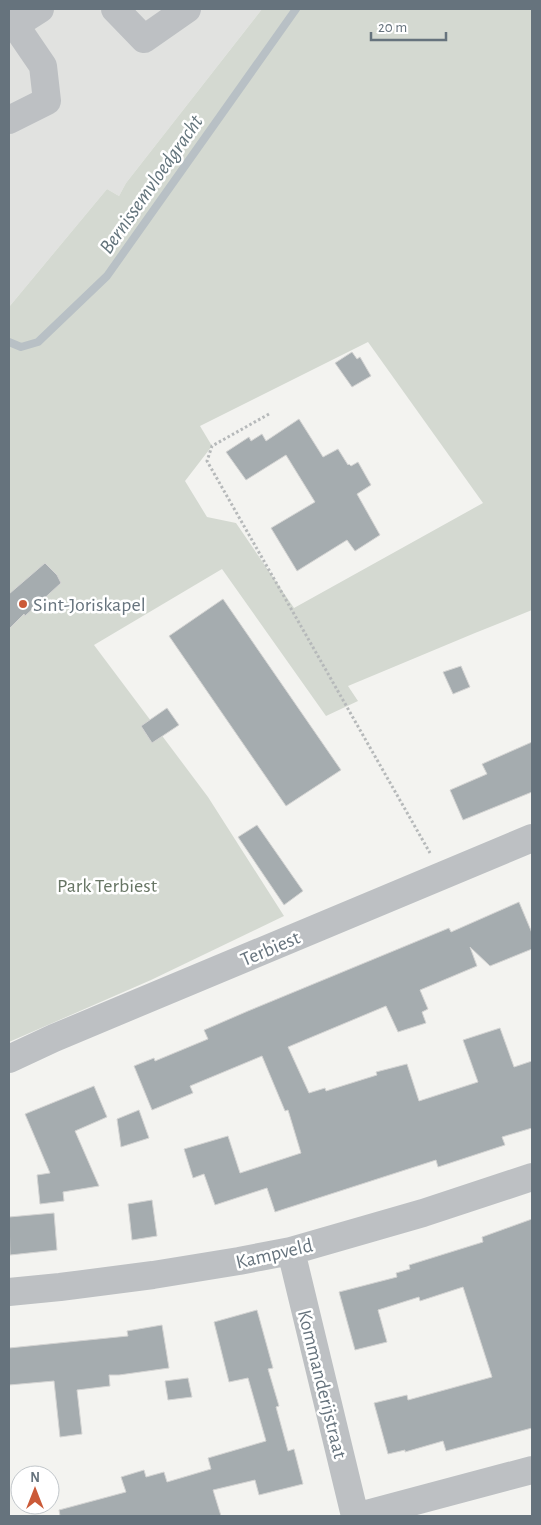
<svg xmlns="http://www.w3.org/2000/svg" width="541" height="1525" font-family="'Alegreya Sans',sans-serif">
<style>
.built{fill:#e1e2e0}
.green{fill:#d4d9d1;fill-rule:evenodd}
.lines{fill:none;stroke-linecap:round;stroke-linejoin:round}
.stream{stroke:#b8c0c5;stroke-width:8}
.building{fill:#a5acaf;stroke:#d4d4d3}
.path{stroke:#b6b9ba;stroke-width:3;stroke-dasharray:2.5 2.5;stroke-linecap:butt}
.minor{stroke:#bdc0c3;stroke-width:28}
.poi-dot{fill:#cb5a38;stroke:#fff;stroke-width:2}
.labels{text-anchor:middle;stroke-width:5;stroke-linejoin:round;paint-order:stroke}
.poi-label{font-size:20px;fill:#66737d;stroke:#fff;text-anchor:start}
.park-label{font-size:20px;fill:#677564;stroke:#fff}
.street-label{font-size:20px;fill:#66737d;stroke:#fff}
.water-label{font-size:21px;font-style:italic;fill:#62737b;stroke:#fff}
</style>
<rect width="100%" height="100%" fill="#f3f3f0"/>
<path class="built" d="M 9,9 L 262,9 L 126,183 L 119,196 L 107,189 L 9,307 Z"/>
<path class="green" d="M 262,9 L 532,9 L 532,610 L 475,633 L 348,686 L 358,701 L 326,716 L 222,569 L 94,645 L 208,797 L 284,916 L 151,980 L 9,1042 L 9,307 L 107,189 L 119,196 L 126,183 ZM 368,342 L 483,503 L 294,608 L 236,523 L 207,517 L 185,481 L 212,446 L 200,426 Z"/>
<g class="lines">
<path class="stream" d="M 9,342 L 21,347 L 38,342 L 107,276 L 296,9"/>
</g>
<path class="building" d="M 352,352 L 357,359 L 360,357 L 371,376 L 352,387 L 335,363 Z
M 299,419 L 323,457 L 338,449 L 348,465 L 349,464 L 351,466 L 358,462 L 371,485 L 357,494 L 380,535 L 355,551 L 347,540 L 297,571 L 271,528 L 315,502 L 286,455 L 246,480 L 226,452 L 249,437 L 251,441 L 262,434 L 266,441 Z
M 45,563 L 57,575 L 61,583 L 25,616 L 24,614 L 9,629 L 9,594 Z
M 223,599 L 341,770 L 286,806 L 169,636 Z
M 461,666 L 470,687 L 453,694 L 443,672 Z
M 167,708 L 179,725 L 152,743 L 141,726 Z
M 532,742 L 532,792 L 463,820 L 450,790 L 487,774 L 482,764 Z
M 257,825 L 303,891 L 284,905 L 238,837 Z
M 519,902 L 532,933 L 532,949 L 490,966 L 470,947 L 477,966 L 420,990 L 428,1009 L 422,1012 L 426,1023 L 398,1032 L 386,1006 L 288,1047 L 309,1093 L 325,1088 L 326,1091 L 377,1075 L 376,1072 L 407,1064 L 419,1101 L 478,1082 L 463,1040 L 500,1028 L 514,1067 L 532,1061 L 532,1128 L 502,1137 L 505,1145 L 438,1167 L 436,1160 L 275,1212 L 267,1188 L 215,1205 L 204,1174 L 193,1178 L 184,1149 L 228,1136 L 240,1173 L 301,1153 L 288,1110 L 285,1111 L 262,1056 L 190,1086 L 193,1093 L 152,1110 L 134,1066 L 154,1058 L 155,1061 L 208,1039 L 204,1030 L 248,1011 L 449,928 L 451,932 Z
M 94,1086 L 107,1117 L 75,1131 L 99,1186 L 63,1192 L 64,1201 L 40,1204 L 37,1175 L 50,1173 L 25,1114 Z
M 139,1110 L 149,1138 L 121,1147 L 117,1119 Z
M 152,1200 L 157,1236 L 132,1240 L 128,1204 Z
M 54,1213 L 57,1250 L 10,1255 L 9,1217 Z
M 532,1219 L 532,1428 L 446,1451 L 443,1441 L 405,1452 L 405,1450 L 388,1454 L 374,1403 L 407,1395 L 408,1400 L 492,1377 L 463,1287 L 420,1301 L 419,1297 L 378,1310 L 387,1342 L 355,1350 L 339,1292 L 397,1277 L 396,1273 L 410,1269 L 409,1265 L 483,1242 L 482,1237 Z
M 257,1310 L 273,1368 L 268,1369 L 279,1406 L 276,1407 L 288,1451 L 294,1449 L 303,1484 L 259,1495 L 255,1480 L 213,1490 L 221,1516 L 60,1516 L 59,1510 L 126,1492 L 121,1477 L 144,1470 L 146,1477 L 164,1472 L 167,1482 L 211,1469 L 208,1458 L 266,1441 L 248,1378 L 229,1382 L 214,1322 Z
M 162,1325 L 169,1368 L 119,1375 L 109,1375 L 110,1386 L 77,1390 L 82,1434 L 60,1437 L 54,1381 L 9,1385 L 9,1348 L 128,1336 L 127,1331 Z
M 188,1378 L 192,1397 L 168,1400 L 165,1381 Z"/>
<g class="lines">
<path class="path" d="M 269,414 L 212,446 L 207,461 L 430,853"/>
<path class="minor" d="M 115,9 L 144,39 L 187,9
M 9,16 L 43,66 L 47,101 L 9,120
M 15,25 L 40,9
M 9,1059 L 54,1038 L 532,838
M 291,1251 L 355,1516
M 9,1292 L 60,1287 L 153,1275 L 239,1261 L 291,1251 L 423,1213 L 532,1177
M 359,1516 L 532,1470"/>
</g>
<circle class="poi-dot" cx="23" cy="604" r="5"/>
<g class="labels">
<g class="poi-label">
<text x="33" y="611">Sint-Joriskapel</text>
</g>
<g class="park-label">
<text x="107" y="892">Park Terbiest</text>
</g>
<g class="street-label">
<text transform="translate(270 948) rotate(-23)" y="7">Terbiest</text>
<text transform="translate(274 1253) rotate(-13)" y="7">Kampveld</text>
<text transform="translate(323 1384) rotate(76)" y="7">Kommanderijstraat</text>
</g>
<g class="water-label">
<text transform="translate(151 184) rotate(-55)" y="7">Bernissemvloedgracht</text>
</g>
</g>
<rect width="541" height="1525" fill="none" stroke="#66737d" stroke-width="20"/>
<g transform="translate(35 1490)"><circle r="24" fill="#ffffff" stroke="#c2c7cb"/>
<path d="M0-4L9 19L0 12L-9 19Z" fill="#cb5a38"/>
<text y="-8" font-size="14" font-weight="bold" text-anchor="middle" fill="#66737d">N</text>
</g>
<path d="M371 32v8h75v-8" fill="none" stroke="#66737d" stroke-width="2.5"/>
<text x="378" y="32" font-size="15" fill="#66737d" stroke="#ffffff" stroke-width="4" paint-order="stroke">20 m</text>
</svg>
